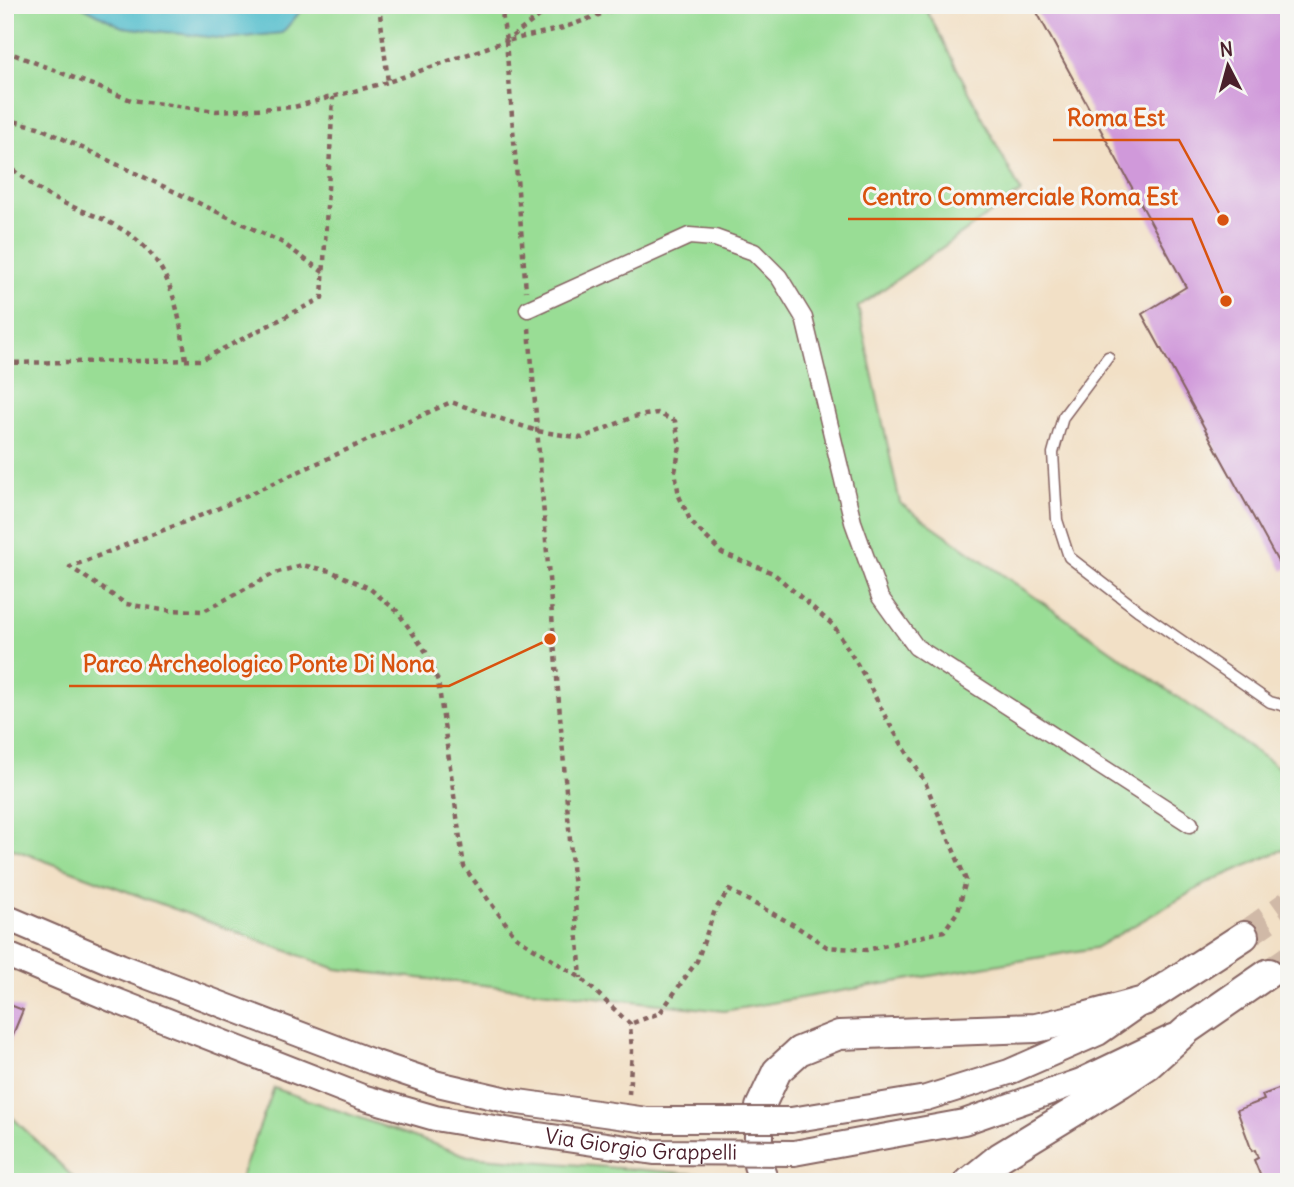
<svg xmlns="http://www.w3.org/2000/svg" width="1294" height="1187" font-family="Delius,sans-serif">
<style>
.green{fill:#99dd95;stroke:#727e60;stroke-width:2}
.water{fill:#51bdcc;stroke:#4e6e7c;stroke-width:2}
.building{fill:#d099da}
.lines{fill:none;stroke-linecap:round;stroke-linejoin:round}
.secondary-tunnel{stroke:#d0b9a7;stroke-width:28;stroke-dasharray:28 14;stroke-linecap:butt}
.service-casing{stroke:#856361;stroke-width:13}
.pedestrian-casing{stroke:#856361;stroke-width:19}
.tertiary-casing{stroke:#856361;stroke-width:28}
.secondary-casing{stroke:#856361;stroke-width:32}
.path{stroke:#856361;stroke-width:4.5;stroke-dasharray:5 5;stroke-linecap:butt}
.service{stroke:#fff;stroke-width:10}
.pedestrian{stroke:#fff;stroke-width:16}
.tertiary{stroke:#fff;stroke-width:24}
.secondary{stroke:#fff;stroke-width:28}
.tertiary-bridge-casing{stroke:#856361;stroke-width:28;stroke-linecap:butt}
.tertiary-bridge{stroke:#fff;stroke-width:24}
.labels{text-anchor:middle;stroke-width:6;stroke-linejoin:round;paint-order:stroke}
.street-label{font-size:21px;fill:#4a1f2b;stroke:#f6f6f2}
.leader{fill:none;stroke:#d8530f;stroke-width:2.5}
.callout-dot{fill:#d8530f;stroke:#f6f6f2;stroke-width:2.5}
.callout-label{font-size:23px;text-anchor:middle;font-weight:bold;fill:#d8530f;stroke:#f6f6f2;stroke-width:6;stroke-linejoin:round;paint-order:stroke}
</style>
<rect width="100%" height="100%" fill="#f6f6f2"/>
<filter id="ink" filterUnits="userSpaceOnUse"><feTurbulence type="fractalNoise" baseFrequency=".0143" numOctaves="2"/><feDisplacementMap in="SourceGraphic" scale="14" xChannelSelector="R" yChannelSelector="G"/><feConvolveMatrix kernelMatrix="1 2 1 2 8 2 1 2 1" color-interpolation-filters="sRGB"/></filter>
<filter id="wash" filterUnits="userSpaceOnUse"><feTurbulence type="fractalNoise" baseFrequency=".00686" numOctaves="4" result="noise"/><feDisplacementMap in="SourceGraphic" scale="28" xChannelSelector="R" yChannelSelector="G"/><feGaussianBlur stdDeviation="1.57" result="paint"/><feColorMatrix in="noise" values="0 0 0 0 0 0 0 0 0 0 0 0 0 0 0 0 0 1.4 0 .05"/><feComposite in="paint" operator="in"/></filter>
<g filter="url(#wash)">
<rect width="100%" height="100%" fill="#f2e0c6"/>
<path class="green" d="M 5,5 L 924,5 L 1021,192 L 858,307 L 900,503 L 1289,775 L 1289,847 L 1209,882 L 1095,948 L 724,1011 L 336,969 L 5,846 Z
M 274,1088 L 468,1156 L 746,1178 L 750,1182 L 239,1182 Z
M 5,1110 L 78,1182 L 5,1182 Z"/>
<path class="water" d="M 80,5 L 306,5 L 282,33 L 226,39 L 122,27 Z"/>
<g id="blocks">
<path class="building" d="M 1033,5 L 1289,5 L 1289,567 L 1283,571 L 1142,314 L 1186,287 Z
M 5,1003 L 23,1010 L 7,1049 L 5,1048 Z
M 1289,1085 L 1289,1182 L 1263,1182 L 1254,1160 L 1258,1158 L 1255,1150 L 1252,1151 L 1237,1110 L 1264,1100 L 1262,1095 Z"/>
</g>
</g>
<g filter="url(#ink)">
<use href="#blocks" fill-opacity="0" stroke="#856361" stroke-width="2"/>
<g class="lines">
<path class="secondary-tunnel" d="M 1244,936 L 1289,904
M 1269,973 L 1289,959"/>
<g class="service-casing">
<path id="service" d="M 1108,357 L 1063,417 L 1053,453 L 1057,520 L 1069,557 L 1139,611 L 1270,702 L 1289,707"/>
</g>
<g class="pedestrian-casing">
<path id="pedestrian" d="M 528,309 L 689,236 L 715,238 L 754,252 L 779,277 L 804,318 L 853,522 L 880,597 L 916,647 L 1190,824"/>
</g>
<g class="tertiary-casing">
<path id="tertiary" d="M 5,917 L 120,966 L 373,1062 L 438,1084 L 511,1101
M 5,954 L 114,1000 L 362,1097 L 435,1118 L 512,1131
M 791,1120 L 926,1098 L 1009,1072 L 1098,1033 L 1138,1005
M 794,1153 L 964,1122 L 1081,1081 L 1173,1037"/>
</g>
<g class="secondary-casing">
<path id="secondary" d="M 764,1182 L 758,1165 L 760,1107 L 777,1071 L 799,1051 L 839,1035 L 1036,1028 L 1084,1017 L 1144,1001 L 1244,936
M 969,1182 L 1000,1157 L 1121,1083 L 1148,1065 L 1188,1029 L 1269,973"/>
</g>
<path class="path" d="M 379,5 L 388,82 L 506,41 L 554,5
M 501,5 L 506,41 L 563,28 L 626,5
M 506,41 L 526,291
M 5,51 L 131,100 L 216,111 L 294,107 L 388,82
M 5,119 L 38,127 L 281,242 L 323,272
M 5,164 C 20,173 33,187 49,196 C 71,208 96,214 118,227 C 170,256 178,305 186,360
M 529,328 L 581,978
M 5,363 L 201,360 L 322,298 L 333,97
M 629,1094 L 632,1051 L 630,1024 L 581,978 L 516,937 L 464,867 L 438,681 L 426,652 L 397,611 L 369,588 L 330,571 L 302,565 L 275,573 L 204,611 L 163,610 L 126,604 L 70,567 L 217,509 L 451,402 L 537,431 L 582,438 L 633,417 L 657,413 L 675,421 L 680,446 L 675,472 L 679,496 L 691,522 L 722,553 L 773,573 L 834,626 L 865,677 L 887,720 L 925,782 L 966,880 L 958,911 L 944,931 L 867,950 L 827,947 L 794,925 L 729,890 L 715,910 L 697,961 L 660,1013 L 630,1024
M 5,1176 L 22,1182"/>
<use href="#service" class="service"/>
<use href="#pedestrian" class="pedestrian"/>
<use href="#tertiary" class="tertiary"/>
<use href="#secondary" class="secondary"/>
<g class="tertiary-bridge-casing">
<g id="tertiary-bridge">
<path d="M 511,1101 L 647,1120 L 791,1120"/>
<path id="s1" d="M 512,1131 L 654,1152 L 794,1153"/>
</g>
</g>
<use href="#tertiary-bridge" class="tertiary-bridge"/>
</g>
</g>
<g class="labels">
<g class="street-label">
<text dy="7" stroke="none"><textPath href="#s1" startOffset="130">Via Giorgio Grappelli</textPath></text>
</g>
</g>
<path class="leader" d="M1223 220L1179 140H1053M1226 301L1192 219H848M550 639L449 686H69"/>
<g class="callout-dot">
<circle cx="1223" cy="220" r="7"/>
<circle cx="1226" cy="301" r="7"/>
<circle cx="550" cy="639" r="7"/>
</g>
<g class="callout-label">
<text x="1116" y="126">Roma Est</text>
<text x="1020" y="205">Centro Commerciale Roma Est</text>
<text x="259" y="672">Parco Archeologico Ponte Di Nona</text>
</g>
<rect width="1294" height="1187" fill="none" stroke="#f6f6f2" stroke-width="28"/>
<g transform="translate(1228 66) rotate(354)" stroke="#f6f6f2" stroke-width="5" paint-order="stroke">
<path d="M0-5L12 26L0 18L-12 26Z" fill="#4a1f2b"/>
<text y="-10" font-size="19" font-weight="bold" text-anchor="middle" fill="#4a1f2b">N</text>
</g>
</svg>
